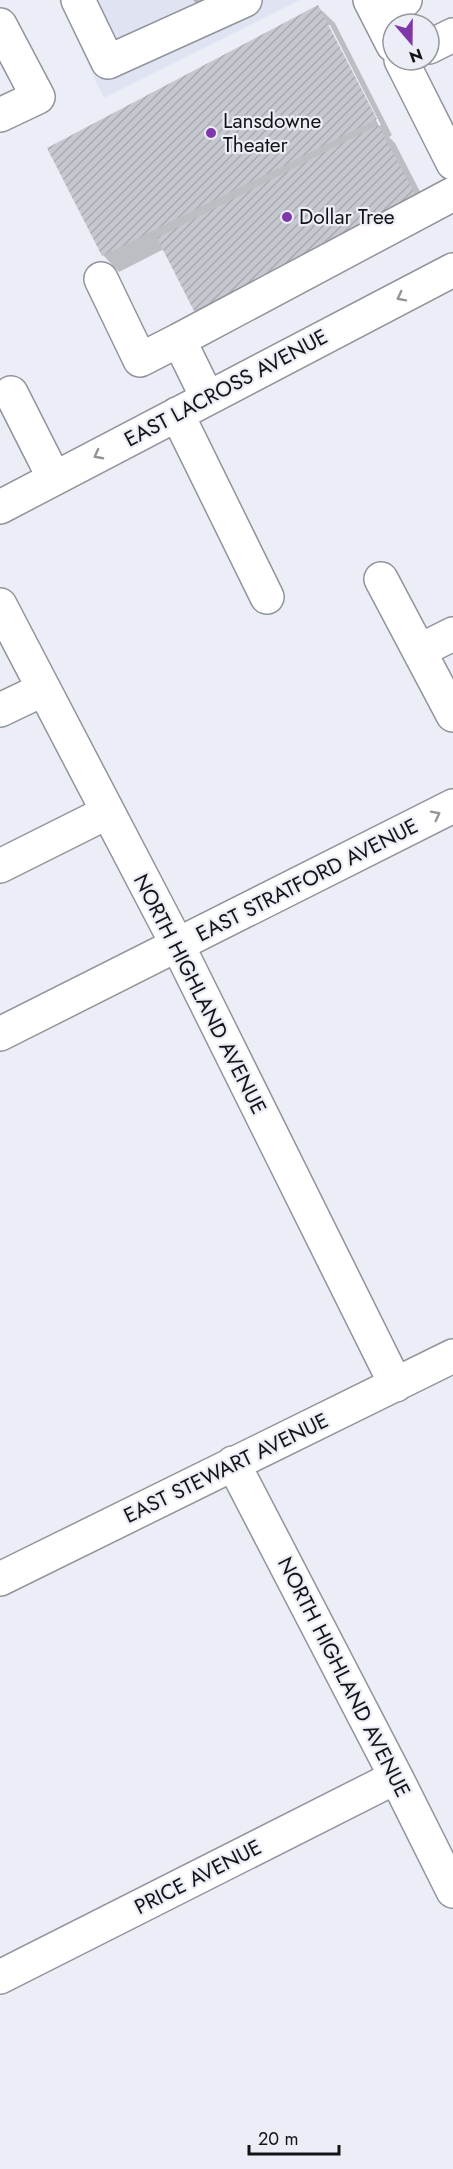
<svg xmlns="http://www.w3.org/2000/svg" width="453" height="2169" font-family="Jost,sans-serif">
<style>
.built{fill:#dfe3f2}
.shadow{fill:#0003;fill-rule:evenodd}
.building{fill:url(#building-hatch)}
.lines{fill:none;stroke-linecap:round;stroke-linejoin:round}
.minor-casing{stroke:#91949b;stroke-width:36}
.major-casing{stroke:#91949b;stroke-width:36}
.minor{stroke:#fff;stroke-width:33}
.major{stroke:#fff;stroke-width:33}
.oneway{stroke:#959596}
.poi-dot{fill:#8037a9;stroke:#ebeef6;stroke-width:2}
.labels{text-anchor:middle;stroke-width:4.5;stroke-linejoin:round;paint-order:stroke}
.poi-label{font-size:21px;fill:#131416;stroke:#ebeef6;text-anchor:start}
.street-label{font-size:21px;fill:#131416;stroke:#ebeef6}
</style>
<defs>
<pattern id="building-hatch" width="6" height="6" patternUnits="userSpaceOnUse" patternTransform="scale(1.5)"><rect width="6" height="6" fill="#c5c8cf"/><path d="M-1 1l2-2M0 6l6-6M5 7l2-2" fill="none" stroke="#a8abb1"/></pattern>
</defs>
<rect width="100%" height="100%" fill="#ebeef6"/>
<path class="built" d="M 58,0 L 300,0 L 104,98 Z"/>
<path class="shadow" d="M 193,0 L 245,0 L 209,18 Z
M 318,7 L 335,23 L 392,135 L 389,137 L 395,143 L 431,213 L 212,326 L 195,310 L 164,249 L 119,272 L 103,255 ZM 327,25 L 330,25 L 381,125 L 379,126 Z"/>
<path class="building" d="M 318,5 L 377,119 L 102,256 L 47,148 Z
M 378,125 L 416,196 L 194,311 L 157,238 Z"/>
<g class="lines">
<g class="minor-casing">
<path id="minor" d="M 78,0 L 108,62 L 245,0
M 378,14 L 405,0
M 0,25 L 38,97 L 0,115
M 429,47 L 453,35
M 101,279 L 140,360 L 179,340 L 207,397
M 179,340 L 453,194
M 11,393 L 54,478
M 177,414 L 267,597
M 0,507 L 453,270
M 381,579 L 453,715
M 0,605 L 178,946 L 396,1385
M 419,651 L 453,634
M 0,710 L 44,689
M 0,866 L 108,812
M 0,1034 L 453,806
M 233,1463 L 396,1777 L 453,1891
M 0,1579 L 453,1356
M 0,1977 L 396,1777"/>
</g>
<g class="major-casing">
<path id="major" d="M 370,0 L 393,45
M 401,60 L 453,163"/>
</g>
<use href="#minor" class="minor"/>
<use href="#major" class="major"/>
</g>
<defs><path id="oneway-chevron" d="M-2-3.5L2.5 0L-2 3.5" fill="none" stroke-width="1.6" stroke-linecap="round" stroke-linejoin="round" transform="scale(1.5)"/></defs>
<g class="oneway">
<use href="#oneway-chevron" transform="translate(401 297) rotate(153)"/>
<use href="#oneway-chevron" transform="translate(98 455) rotate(152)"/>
<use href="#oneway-chevron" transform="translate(436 815) rotate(-27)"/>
</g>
<g class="poi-dot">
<circle cx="211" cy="133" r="6"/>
<circle cx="287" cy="217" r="6"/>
</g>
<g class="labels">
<g class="poi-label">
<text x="223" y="128">Lansdowne<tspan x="223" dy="24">Theater</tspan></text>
<text x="299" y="224">Dollar Tree</text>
</g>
<g class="street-label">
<text transform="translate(226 388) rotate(-28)" y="7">EAST LACROSS AVENUE</text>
<text transform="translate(307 880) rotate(-27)" y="7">EAST STRATFORD AVENUE</text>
<text transform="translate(200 994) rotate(63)" y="7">NORTH HIGHLAND AVENUE</text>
<text transform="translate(226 1468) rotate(-26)" y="7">EAST STEWART AVENUE</text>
<text transform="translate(344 1677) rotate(63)" y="7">NORTH HIGHLAND AVENUE</text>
<text transform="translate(198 1877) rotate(-27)" y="7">PRICE AVENUE</text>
</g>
</g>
<g transform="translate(411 42) rotate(160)"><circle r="28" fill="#ebeef6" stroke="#95979c" stroke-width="1.5"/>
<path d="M0-4.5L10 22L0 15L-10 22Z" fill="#8037a9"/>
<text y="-9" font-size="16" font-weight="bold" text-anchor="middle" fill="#131416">N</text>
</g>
<path d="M249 2145v9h90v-9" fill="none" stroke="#131416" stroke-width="3"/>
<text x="258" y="2145" font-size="18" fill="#131416" stroke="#ebeef6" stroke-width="4.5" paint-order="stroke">20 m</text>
</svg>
